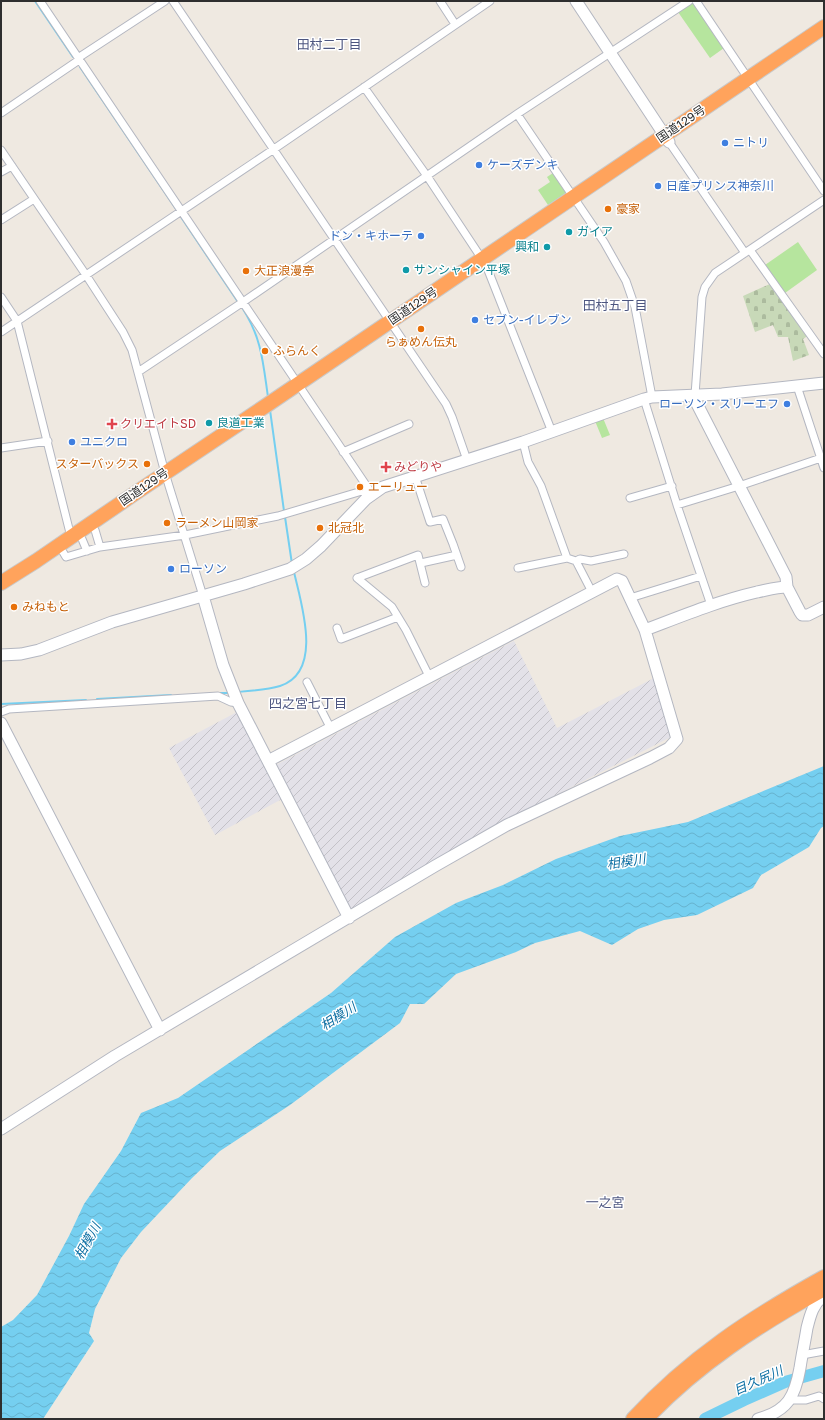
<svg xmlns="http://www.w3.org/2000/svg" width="825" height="1420" font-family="'Golos Text','Noto Sans JP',sans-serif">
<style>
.industrial{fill:url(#industrial-furrows)}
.cemetery{fill:url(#cemetery-stones)}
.park{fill:#b6e59e}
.water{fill:url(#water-waves)}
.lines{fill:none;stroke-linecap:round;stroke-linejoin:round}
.stream{stroke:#75cff0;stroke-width:2}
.river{stroke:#75cff0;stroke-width:12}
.street-casing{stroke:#b4b7c1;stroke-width:9}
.secondary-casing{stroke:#b4b7c1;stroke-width:13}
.highway-casing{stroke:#c9c9c9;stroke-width:16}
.street{stroke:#fff;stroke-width:7}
.secondary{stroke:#fff;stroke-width:11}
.highway{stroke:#ffa35c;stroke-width:14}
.shop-dot{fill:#3f7fe0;stroke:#fff;stroke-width:1.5}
.food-dot{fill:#e8710a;stroke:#fff;stroke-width:1.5}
.culture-dot{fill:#0f9aa8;stroke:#fff;stroke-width:1.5}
.health-dot{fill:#e0444e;stroke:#fff;stroke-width:1.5}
.labels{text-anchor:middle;stroke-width:3;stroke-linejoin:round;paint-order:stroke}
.street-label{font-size:12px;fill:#2e2e2e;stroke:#fff}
.shop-label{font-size:12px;fill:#366cbe;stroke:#fff;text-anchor:start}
.food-label{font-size:12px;fill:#c56008;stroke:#fff;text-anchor:start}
.culture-label{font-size:12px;fill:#0d838f;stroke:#fff;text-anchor:start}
.health-label{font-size:12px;fill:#be3a42;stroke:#fff;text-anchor:start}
.neighbourhood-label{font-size:13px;fill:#4d5680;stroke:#fff}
.water-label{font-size:13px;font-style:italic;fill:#0d6fa3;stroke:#fff}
</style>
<defs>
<pattern id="industrial-furrows" width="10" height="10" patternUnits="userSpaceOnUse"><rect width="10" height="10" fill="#e3e1e8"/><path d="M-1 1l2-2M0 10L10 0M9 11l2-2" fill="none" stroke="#c3c1c7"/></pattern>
<pattern id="cemetery-stones" width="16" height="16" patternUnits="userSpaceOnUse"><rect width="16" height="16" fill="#c8d9b8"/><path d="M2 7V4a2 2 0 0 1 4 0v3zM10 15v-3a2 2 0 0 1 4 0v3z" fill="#acbb9e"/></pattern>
<pattern id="water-waves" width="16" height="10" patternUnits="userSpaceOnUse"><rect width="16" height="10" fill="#75cff0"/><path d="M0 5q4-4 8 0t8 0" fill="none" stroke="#66b2ce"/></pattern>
</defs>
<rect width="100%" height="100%" fill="#efe9e1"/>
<path class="industrial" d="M 514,641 L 557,728 L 656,677 L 673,736 L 504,821 L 350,912 L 276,765 Z
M 237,712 L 282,799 L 215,835 L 169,748 Z"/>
<path class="cemetery" d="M 772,283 L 809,335 L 803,339 L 809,355 L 793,361 L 788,337 L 778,337 L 773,325 L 755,332 L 743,296 Z"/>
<path class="park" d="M 692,3 L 694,3 L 724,48 L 710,58 L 678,12 Z
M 553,173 L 566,193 L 548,205 L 538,190 L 550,182 L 547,177 Z
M 798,242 L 817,270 L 785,293 L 765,265 Z
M 603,418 L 610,435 L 602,438 L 595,421 Z"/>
<path class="water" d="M 824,766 L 824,826 L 821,828 L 809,847 L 761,875 L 753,888 L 697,915 L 664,920 L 638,929 L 612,945 L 580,931 L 535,943 L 516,952 L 456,974 L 424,1004 L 410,1004 L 400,1023 L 290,1105 L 220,1151 L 192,1178 L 141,1232 L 121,1258 L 95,1309 L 89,1333 L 94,1341 L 43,1419 L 1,1419 L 1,1327 L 13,1320 L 37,1295 L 69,1236 L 84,1204 L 121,1151 L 141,1113 L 178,1098 L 331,993 L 395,937 L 456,903 L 503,885 L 556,859 L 620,836 L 688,822 Z"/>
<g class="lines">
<path class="stream" d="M 35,1 L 73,57
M 80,67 L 176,209
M 181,217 L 238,302
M 243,309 C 262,339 263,363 268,397
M 270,410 L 284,511
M 285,517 L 292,564
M 237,692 C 251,691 267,690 280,686 C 324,672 301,603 294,572
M 217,693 L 229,693
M 97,699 L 171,695
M 1,704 L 86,700"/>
<path class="river" d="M 705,1419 L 744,1400 L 785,1382 L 824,1371"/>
<g class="street-casing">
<path id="street" d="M 40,1 L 372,494
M 173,1 L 446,404 L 452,417 L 467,460
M 440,1 L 455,24
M 696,1 L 824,191
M 364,87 L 427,176 L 486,265 L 552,432
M 1,113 L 79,60 L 81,56 L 165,1
M 517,114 L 604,242 L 626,281 L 635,307 L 652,397
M 669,142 L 745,253
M 1,150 L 86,275 L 123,332 L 132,350 L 165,473 L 203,596
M 1,172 L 12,166
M 1,220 L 34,199
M 750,250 L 824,354
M 1,297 L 17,321 L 71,537
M 1,332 L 274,149 L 490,1
M 138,372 L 243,302 L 517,114 L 689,1
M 797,386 L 824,468
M 695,395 L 702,297 L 705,287 L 715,273 L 824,200
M 644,399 L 677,505 L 711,605
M 523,442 L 528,462 L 541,486 L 567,558 L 576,561 L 580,559 L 591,561 L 624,554
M 1,448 L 48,441
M 343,452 L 409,424
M 415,476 L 430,522 L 443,519 L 453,544 L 461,567
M 630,498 L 672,486
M 677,505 L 739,486 L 821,458
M 95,530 L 100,547
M 82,539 L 87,551
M 63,552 L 66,557 L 100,547 L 185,535 L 278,516 L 362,491 L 372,494
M 576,561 L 592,592
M 421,563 L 457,555
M 518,568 L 567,558
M 357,578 L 392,607 L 406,630 L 430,678
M 357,578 L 418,555 L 425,583
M 630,598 L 701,576
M 337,628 L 341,639 L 398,617
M 307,682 L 331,729
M 1,712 L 9,709 L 218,696 L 231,702 L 238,703
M 802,1355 L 824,1351
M 789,1400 L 806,1400 L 819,1396 L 824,1399"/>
</g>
<g class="secondary-casing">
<path id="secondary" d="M 576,1 L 669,142
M 695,395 L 695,400 L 786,577 L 787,587
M 203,596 L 223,665 L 238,703 L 349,918
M 645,630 C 682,616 718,601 757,592 C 767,590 777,587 787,587 L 800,612 L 802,615 L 808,615 L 824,607
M 1,655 L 21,654 L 39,650 L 112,622 L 244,584 L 290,569 L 306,559 L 321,546 L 366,499 L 383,487 L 523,442 L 644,399 L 652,397 L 722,394 L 824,383
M 1,723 L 160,1030
M 1,1129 L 115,1056 L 435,866 L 507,825 L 650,758 L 669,748 L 677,739 L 645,630 L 622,581 L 617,579 L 268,761
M 758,1419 C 788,1411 795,1396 800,1368 C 802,1354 805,1341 807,1328 C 810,1316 813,1303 824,1296"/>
</g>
<g class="highway-casing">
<path id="highway" d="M 1,583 L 36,561 L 134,494 L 267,405 L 824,27
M 633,1419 C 689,1358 752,1317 824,1277
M 646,1419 C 698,1364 759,1325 824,1289"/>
</g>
<use href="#street" class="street"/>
<use href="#secondary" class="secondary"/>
<use href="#highway" class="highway"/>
</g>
<g class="shop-dot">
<circle cx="725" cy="143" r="4"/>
<circle cx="479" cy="165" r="4"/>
<circle cx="658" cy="186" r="4"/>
<circle cx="421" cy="236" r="4"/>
<circle cx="475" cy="320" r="4"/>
<circle cx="787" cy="404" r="4"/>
<circle cx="72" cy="442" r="4"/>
<circle cx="171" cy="569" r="4"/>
</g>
<g class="food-dot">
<circle cx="608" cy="209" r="4"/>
<circle cx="246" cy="271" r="4"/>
<circle cx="421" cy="329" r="4"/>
<circle cx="265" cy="351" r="4"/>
<circle cx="147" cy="464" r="4"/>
<circle cx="360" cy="487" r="4"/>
<circle cx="167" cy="523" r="4"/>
<circle cx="320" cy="528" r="4"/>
<circle cx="14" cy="607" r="4"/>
</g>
<g class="culture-dot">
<circle cx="569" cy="232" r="4"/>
<circle cx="547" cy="247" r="4"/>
<circle cx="406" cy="270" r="4"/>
<circle cx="209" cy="423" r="4"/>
</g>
<g class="health-dot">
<path d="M110 418h4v4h4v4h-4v4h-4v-4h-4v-4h4z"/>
<path d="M384 461h4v4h4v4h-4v4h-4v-4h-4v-4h4z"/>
</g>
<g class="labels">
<g class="street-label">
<text transform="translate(681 124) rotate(-34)" y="4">国道129号</text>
<text transform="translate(413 306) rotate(-34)" y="4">国道129号</text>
<text transform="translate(144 487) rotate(-34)" y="4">国道129号</text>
</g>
<g class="shop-label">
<text x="733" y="147">ニトリ</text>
<text x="487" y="169">ケーズデンキ</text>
<text x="666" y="190">日産プリンス神奈川</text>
<text x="413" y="240" text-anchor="end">ドン・キホーテ</text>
<text x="483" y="324">セブン-イレブン</text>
<text x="779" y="408" text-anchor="end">ローソン・スリーエフ</text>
<text x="80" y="446">ユニクロ</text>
<text x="179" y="573">ローソン</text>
</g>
<g class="food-label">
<text x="616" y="213">豪家</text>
<text x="254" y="275">大正浪漫亭</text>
<text x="421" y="346" text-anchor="middle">らぁめん伝丸</text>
<text x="273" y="355">ふらんく</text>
<text x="139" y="468" text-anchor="end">スターバックス</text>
<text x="368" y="491">エーリュー</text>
<text x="175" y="527">ラーメン山岡家</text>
<text x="328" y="532">北冠北</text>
<text x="22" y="611">みねもと</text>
</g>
<g class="culture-label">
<text x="577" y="236">ガイア</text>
<text x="539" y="251" text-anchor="end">興和</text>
<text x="414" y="274">サンシャイン平塚</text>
<text x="217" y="427">良道工業</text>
</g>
<g class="health-label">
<text x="120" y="428">クリエイトSD</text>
<text x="394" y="471">みどりや</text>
</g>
<g class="neighbourhood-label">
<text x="329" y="49">田村二丁目</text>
<text x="615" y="310">田村五丁目</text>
<text x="308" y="708">四之宮七丁目</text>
<text x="605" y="1207">一之宮</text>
</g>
<g class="water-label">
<text transform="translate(626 861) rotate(-9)" y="5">相模川</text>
<text transform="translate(338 1016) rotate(-33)" y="5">相模川</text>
<text transform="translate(87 1241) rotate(-61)" y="5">相模川</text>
<text transform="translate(758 1380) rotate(-24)" y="5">目久尻川</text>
</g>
</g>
<rect width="825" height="1420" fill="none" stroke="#2e2e2e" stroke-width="4"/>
</svg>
